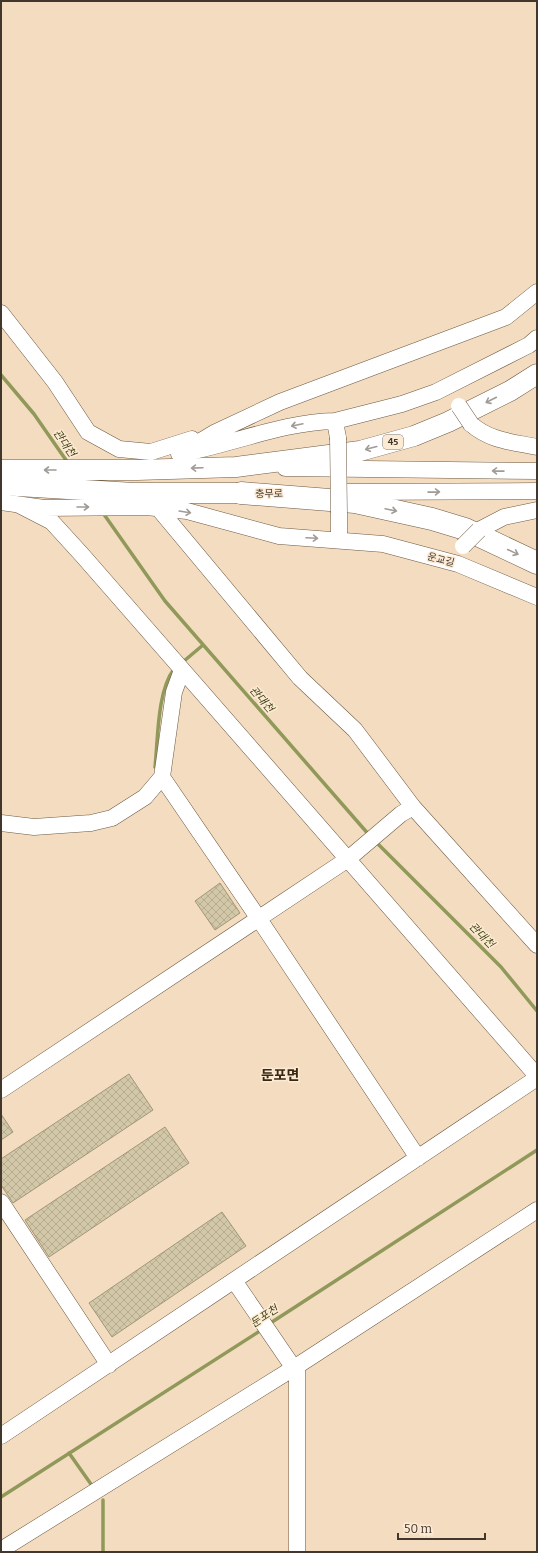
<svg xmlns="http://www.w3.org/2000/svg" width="538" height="1553" font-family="Bitter,'Noto Sans KR',serif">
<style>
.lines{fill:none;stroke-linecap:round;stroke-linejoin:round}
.stream{stroke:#909959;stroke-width:3.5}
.building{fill:url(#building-cross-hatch);stroke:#a09778}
.minor-casing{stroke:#6e5941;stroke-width:17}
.major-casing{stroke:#6e5941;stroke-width:21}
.highway-casing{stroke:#6e5941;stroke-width:23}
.minor{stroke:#fff;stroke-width:16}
.major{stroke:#fff;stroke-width:20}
.highway{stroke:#fff;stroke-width:22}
.minor-bridge-casing{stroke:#6e5941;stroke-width:17;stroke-linecap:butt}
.minor-bridge{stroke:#fff;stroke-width:16}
.oneway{stroke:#a09b96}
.labels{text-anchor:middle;stroke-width:3;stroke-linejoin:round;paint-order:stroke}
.shield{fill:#fdead4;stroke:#796d5f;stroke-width:1}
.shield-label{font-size:9px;font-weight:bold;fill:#41372d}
.street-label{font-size:10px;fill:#41372d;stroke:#fdead4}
.water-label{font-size:11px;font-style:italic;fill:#3f4514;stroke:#fdead4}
.district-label{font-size:14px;font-weight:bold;fill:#392710;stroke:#fdead4}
</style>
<defs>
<pattern id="building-cross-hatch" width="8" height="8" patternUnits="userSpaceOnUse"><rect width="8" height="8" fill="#d2c8a8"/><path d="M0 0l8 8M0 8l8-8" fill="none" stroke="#b6ac91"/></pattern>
</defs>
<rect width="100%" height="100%" fill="#f4dcc0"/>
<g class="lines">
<path class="stream" d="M 1,375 L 34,414 L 68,463
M 103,513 L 165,601 L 370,836
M 184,661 L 203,645
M 155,767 C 158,740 157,691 174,669
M 376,842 L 501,967 L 537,1011
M 269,1324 L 537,1150
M 69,1453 L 93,1487
M 1,1497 L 263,1329
M 103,1500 L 103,1552"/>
</g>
<path class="building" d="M 220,883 L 240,913 L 215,930 L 195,901 Z
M 129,1074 L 153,1110 L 13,1203 L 1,1185 L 1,1159 Z
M 1,1114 L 13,1132 L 1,1140 Z
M 165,1127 L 189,1163 L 49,1257 L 25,1220 Z
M 222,1212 L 246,1246 L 112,1337 L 89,1303 Z"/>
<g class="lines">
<g class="minor-casing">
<path id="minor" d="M 1,313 L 55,382 L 88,432 L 119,449 L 151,452 L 192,439
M 471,424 C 490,441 513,442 537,447
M 338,438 L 335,421 L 402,404 L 436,392 L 529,345 L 537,338
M 189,452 C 238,442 285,422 335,421
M 179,454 L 214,433 L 280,402 L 506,317 L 537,292
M 285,468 L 537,471
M 341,492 L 537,491
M 1,502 L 44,508 L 146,507 L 187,511 L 279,536 L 383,544 L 458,564 L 537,597
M 19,505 L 52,522 L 83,556 L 537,1076
M 159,509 L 300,678 L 355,730 L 413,807 L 537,945
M 339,513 L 339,539
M 479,530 L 504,517 L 537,510
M 162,777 L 259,919 L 418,1158
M 1,823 L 34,827 L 91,823 L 112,818 L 145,797 L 162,777 L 174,692 L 182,670
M 1,1090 L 348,859 L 401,814 L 413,807
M 1,1202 L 109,1365
M 235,1282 L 291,1364 L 297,1366 L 297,1552
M 1,1436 L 537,1078
M 1,1550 L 297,1366 L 537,1210"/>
</g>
<g class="major-casing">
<path id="major" d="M 1,470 L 137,470 L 236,467 L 360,451 L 414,436 L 448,422 L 510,391 L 537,374
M 1,485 L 134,493 L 241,493"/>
</g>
<g class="highway-casing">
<path id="highway" d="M 241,493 L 355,502 L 432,519 L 465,529 L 537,563"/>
</g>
<use href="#minor" class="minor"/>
<use href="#major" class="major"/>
<use href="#highway" class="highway"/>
<g class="minor-bridge-casing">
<path id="minor-bridge" d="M 459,406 L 471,424
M 338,438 L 339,513
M 463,546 L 479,530"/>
</g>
<use href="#minor-bridge" class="minor-bridge"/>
</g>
<defs><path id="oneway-shaft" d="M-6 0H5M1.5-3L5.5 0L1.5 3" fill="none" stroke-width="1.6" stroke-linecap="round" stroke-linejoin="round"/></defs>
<g class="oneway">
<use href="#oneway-shaft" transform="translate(491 400) rotate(153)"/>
<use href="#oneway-shaft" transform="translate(297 425) rotate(168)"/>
<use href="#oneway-shaft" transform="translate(371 448) rotate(165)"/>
<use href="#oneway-shaft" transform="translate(197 468) rotate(178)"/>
<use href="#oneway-shaft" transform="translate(50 470) rotate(-180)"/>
<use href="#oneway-shaft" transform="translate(498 471) rotate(-179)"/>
<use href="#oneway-shaft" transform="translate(434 492) rotate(-1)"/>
<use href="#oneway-shaft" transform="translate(83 507)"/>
<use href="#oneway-shaft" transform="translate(391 510) rotate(12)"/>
<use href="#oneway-shaft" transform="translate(185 512) rotate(9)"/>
<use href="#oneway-shaft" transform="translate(312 538) rotate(3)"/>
<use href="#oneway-shaft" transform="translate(513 552) rotate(25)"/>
</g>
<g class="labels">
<rect class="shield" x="383" y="435" width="20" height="14" rx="3"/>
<g class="shield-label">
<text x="393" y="445">45</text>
</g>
<g class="street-label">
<text transform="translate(269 493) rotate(-1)" y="4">충무로</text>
<text transform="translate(441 559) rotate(15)" y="4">운교길</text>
</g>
<g class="water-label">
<text transform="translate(65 443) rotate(55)" y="4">관대천</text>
<text transform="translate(262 699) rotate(49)" y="4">관대천</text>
<text transform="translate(482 935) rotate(45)" y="4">관대천</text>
<text transform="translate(264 1316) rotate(-33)" y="4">둔포천</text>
</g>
<g class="district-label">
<text x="280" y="1080">둔포면</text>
</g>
</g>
<rect width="538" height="1553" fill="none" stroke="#41372d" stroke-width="4"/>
<path d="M398 1533v6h87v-6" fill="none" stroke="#41372d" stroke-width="2"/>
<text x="404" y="1533" font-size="12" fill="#41372d" stroke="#fdead4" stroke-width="3" paint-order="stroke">50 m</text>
</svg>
